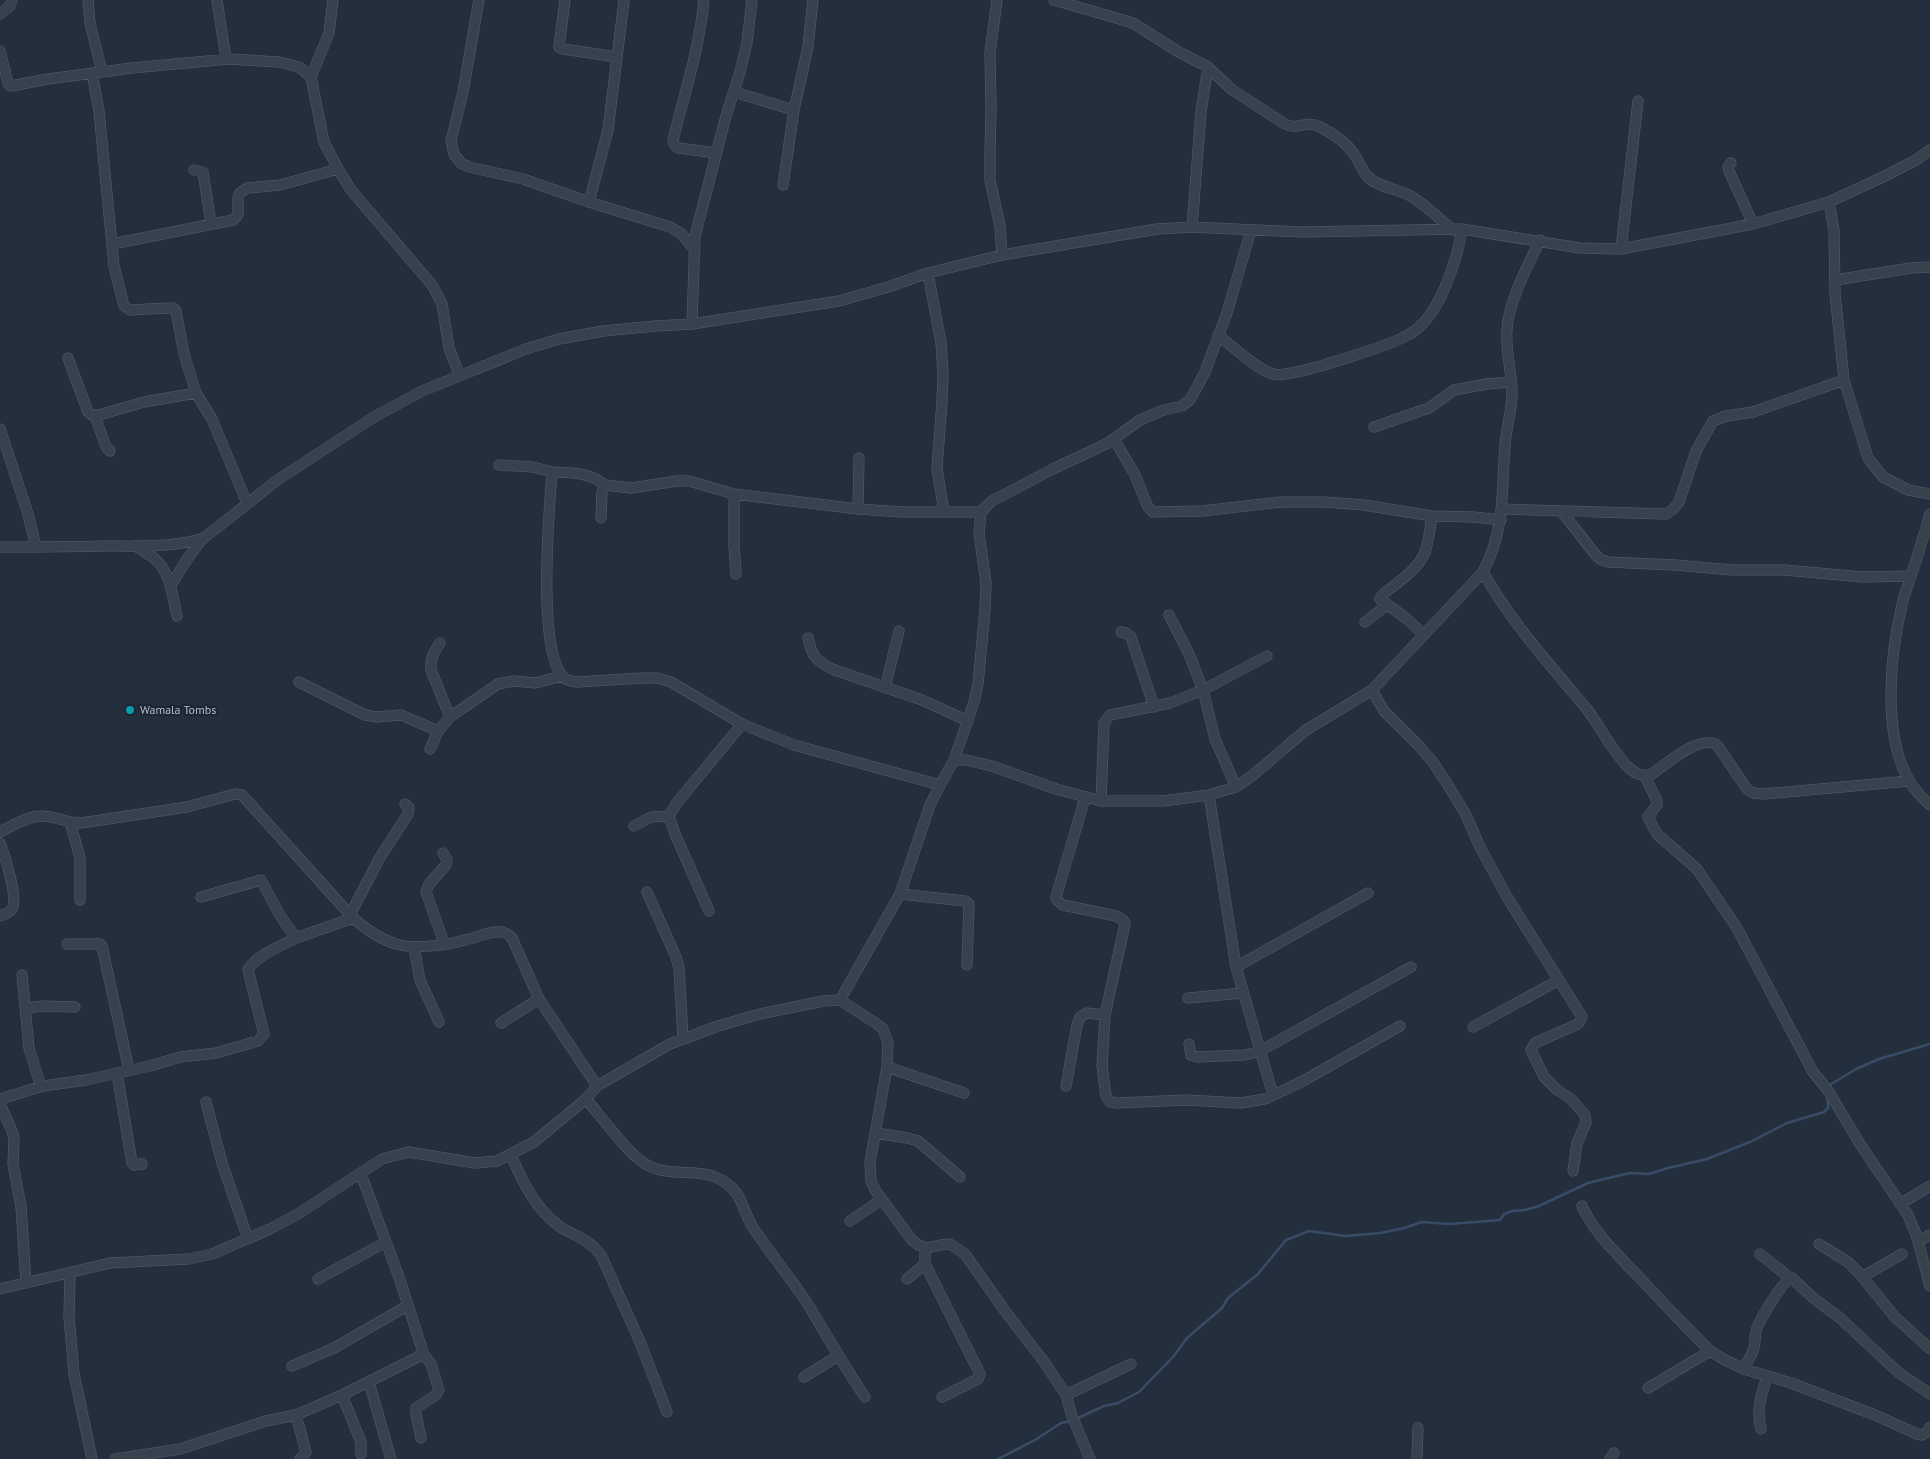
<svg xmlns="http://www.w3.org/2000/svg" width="1930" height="1459" font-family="'PT Sans',sans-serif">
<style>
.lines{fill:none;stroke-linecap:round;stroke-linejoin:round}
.stream{stroke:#394c67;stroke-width:2.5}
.street-casing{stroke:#565f6c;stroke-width:11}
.street{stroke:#38414e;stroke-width:10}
.culture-dot{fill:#0f9aa8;stroke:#1d2633;stroke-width:2}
.labels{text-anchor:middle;stroke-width:4.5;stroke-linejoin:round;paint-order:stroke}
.poi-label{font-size:12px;fill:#b4bcc9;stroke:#1d2633;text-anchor:start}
</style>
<rect width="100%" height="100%" fill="#242f3e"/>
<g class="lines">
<path class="stream" d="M 1828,1086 L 1856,1069 L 1879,1059 L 1930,1044
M 1076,1419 L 1104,1406 L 1118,1403 L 1139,1392 L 1173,1357 L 1187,1338 L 1222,1308 L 1228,1298 L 1258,1274 L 1286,1240 L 1309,1231 L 1346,1236 L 1381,1233 L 1404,1228 L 1422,1222 L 1450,1224 L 1500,1220 L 1504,1214 L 1512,1211 L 1525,1210 L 1539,1206 L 1588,1183 L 1630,1173 L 1649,1174 L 1668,1168 L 1707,1159 L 1750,1142 L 1787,1123 L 1824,1112 L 1828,1108 L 1828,1098
M 998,1459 L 1035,1440 L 1061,1423 L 1071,1421"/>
<g class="street-casing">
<path id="street" d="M 88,0 L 90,23 L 102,72
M 217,0 L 226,59
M 333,0 L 329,33 L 311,77 L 324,142 L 338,169 L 351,190 L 432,285 L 442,304 L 449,348 L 460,376
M 479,0 L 463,92 L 451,141 L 454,154 L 461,163 L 469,167 L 523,179 L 589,202
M 565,0 L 559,47 L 563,49 L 617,57
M 704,0 C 699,50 685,92 673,140 L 674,144 L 678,148 L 717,153
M 997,0 L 990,53 L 991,109 L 990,154 L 990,180 L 1000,226 L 1002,255
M 1054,0 L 1133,23 L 1177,51 L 1208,67 L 1231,89 L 1285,124 C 1298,131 1307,120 1318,126 C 1330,132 1346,142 1354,154 C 1359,161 1362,171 1368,177 C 1378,187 1394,188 1407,194 C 1423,202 1438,218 1453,230
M 624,1 L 608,130 L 589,202 L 670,227 L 682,234 L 695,251
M 0,14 L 10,6 L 12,0
M 0,51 L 8,83 L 11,86 L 48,79 L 132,68 L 229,59 L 279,62 L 299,67 L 311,77
M 92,73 L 99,111 L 114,266 L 124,306 L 130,310 L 168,308 L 173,308 L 176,311 L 184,354 L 196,393 L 212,419 L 247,503
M 734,92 L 794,110
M 1731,163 L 1728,167 L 1729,171 L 1753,224
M 194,170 L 203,172 L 211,223
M 783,185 L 794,110 L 808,47 L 813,0
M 1829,202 L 1834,230 L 1835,293 L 1844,380 L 1868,458 L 1883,477 L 1908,490 L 1930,494
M 1192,227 L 1201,112 L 1208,67
M 112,244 L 233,220 L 238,215 L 238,198 L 240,193 L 247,188 L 280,185 L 338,169
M 1621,249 L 1638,101
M 928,273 L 941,343 L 943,375 L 942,402 L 937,468 L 944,512
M 1835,280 L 1911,268 L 1930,267
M 692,324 L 695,236 L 726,116 L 740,72 L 747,43 L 752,0
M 1218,335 C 1231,345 1259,372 1274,374 C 1285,377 1325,365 1337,361 C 1360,353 1386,347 1408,335 C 1439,319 1457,261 1462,229
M 68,358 L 88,412 L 92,415 L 99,415 L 144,402 L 196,393
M 95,416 L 106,447 L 110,451
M 1374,427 L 1429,408 L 1454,390 L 1487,384 L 1511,382
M 0,429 L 28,514 L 36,547
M 1114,439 L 1135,475 L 1148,507 L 1153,512 L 1202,511 L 1281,502 L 1325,502 L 1364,505 L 1432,516 L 1474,517 L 1501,520
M 499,465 L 533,467 L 552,472 C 549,512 537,648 563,677 C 567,681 572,681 577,682 L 642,678 L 657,678 L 671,682 L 742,724 L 794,745 L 940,785
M 552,472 C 572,473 589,472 605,485
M 734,494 L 734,545 L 736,574
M 858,509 L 859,458
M 1502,509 L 1666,514 L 1672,510 L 1679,502 L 1696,451 L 1713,421 L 1726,416 L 1753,412 L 1844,380
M 1562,512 L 1595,554 L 1600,559 L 1608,562 L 1675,565 L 1732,570 L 1785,570 L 1862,577 L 1911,576
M 1930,514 C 1924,535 1918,555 1911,576 C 1908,586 1904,595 1902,605 C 1890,655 1882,736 1910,782 C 1915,791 1923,798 1930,805
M 601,518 L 602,492 L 605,485 L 631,488 L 677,481 L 689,481 L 734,494 L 858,509 L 902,512 L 981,512
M 135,546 C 141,550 149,554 155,559 C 170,571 173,598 177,616
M 0,547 C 35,547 70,547 104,546 C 137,546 173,548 204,538 L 276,481 L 374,417 L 422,391 L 526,349 L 559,339 L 603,331 L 655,326 L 692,324 L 839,301 L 888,287 L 928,273 L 1002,255 L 1157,229 L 1192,227 L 1302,232 L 1462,229 L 1580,248 L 1621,249 L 1753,224 L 1829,202 L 1883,177 L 1916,160 L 1930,150
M 1483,572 C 1511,622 1549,664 1586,708 C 1600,726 1612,751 1628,767 C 1636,774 1642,777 1652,774 C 1666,764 1700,734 1717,745 L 1747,789 L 1753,793 L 1763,794 L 1909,781
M 171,585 L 188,558 L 203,538
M 1169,615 L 1189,654 L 1203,690 L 1215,739 L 1236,787
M 1365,622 L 1387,605
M 1121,632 L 1126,633 L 1131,637 L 1154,707
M 1424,635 L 1407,619 L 1380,599 L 1383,594 C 1398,582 1418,570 1425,552 C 1429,541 1430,528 1432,516
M 808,638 C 812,656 815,660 832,669 L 922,700 L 968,721
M 440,643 C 434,652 430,658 431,670 L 450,717
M 299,682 L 365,715 L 377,717 L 401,715 L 438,731
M 885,688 L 899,631
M 1372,690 L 1384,711 L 1419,746 L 1432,761 L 1448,785 L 1466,815 L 1480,847 L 1507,897 L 1582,1017 L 1578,1024 L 1535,1043 L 1531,1050 L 1544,1077 L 1556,1089 L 1571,1099 L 1585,1115 L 1586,1123 L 1577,1143 L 1573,1171
M 430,749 L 438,731 L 450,717 L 498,684 L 514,681 L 535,683 L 562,676
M 954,760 L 966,760 L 992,766 L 1056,789 L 1101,801 L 1163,801 L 1209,795 L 1236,787 L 1253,775 L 1306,730 L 1372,690 L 1483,572 C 1506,528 1501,493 1505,446 C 1506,428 1512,411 1512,393 C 1512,372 1505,350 1507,329 C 1509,301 1528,265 1540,240
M 1645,776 L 1657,801 L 1657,805 L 1648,817 L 1657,834 L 1697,869 L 1718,900 L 1737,928 L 1813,1072 L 1829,1092 L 1860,1144 L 1908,1215 L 1916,1234 L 1930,1286
M 1209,795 L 1236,967 L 1273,1095
M 1085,798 L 1056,897 L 1057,900 L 1063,905 L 1116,916 L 1123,920 L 1125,924 L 1105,1015 L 1102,1066 L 1106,1096 L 1110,1102 L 1117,1103 L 1186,1100 L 1241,1103 L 1265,1099 L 1303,1081 L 1400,1026
M 1101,801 L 1104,723 L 1110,715 L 1170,703 L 1203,690 L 1267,656
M 70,822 L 80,858 L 80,900
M 634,826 L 651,817 L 669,816
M 0,832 C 12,826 28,816 41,816 C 55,816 67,823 81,823 L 187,807 L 235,794 L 242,795 L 353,918 C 367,930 382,941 400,945 C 416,949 448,945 465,940 C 476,938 491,930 502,932 C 506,933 509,935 512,938 L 539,999 L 597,1086
M 0,843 C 5,856 17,895 13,907 C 11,912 5,914 0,916
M 443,853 L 447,860 L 446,865 L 429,884 L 426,892 L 444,943
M 647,892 L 676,957 L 679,968 L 683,1038
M 900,894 L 965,901 L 969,904 L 967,965
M 201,897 L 261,880 L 281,917 L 296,938 L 353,918
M 709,911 L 675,834 L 669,816 L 676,804 L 742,724
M 350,915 L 379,859 L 408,814 L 409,808 L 405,804
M 67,944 L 100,944 L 102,946 L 129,1070
M 414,947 L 420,980 L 439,1022
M 1236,967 L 1368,893
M 22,975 L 29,1048 L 41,1087
M 1188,998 L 1243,993
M 840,1000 L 877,1024 L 883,1029 L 888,1043 L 887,1067 L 870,1162 L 871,1181 L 875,1190 L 912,1240 C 928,1254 932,1244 950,1244 L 965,1254 L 1005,1311 L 1045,1363 L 1066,1395 L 1072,1416 L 1090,1459
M 25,1008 L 44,1006 L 75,1007
M 501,1023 L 539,999
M 1473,1027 L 1559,980
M 1189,1044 L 1191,1055 L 1197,1057 L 1245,1055 L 1260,1051 L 1411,967
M 887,1067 L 964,1093
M 117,1073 L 132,1163 L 134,1165 L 142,1164
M 1066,1086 L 1077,1025 L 1080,1017 L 1087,1013 L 1105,1015
M 0,1099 L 43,1086 L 86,1080 L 150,1066 L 180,1057 L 216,1053 L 258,1041 L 264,1034 L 248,970 C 255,956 283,945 296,938
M 586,1099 C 601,1116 631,1159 651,1167 C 679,1179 707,1163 733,1189 C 742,1198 745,1214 752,1226 C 769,1252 790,1277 807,1303 C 826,1334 844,1366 865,1397
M 206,1102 L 222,1163 L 248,1239
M 0,1104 L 12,1131 L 14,1139 L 13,1164 L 21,1207 L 26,1283
M 876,1133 L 907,1138 L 918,1141 L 960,1177
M 511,1155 C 522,1181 535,1208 559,1226 C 575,1237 588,1238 601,1255 L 640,1342 L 667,1412
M 1900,1204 L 1930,1186
M 1582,1206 C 1595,1234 1616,1253 1637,1275 C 1661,1301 1685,1326 1710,1351
M 850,1221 L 881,1200
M 1918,1241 L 1930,1235
M 1819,1244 L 1848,1262 L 1860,1274 L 1895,1317 L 1930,1349
M 925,1249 L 925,1264 L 980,1374 L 978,1379 L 942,1397
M 1760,1254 L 1790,1278
M 70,1274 L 69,1317 L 74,1374 L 92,1459
M 1862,1277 L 1902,1254
M 318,1279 L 386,1242
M 907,1279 L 925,1264
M 0,1289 L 110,1263 L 189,1259 L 212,1254 L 270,1229 L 298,1214 L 382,1159 L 409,1152 L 475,1163 L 497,1161 L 534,1142 L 586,1099 L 597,1086 L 670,1044 L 718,1026 L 760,1014 L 823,1001 L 840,1000 L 900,894 L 930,805 L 940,785 L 954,760 L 974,702 L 978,684 L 985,610 L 986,583 L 979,533 L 981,512 L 992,501 L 1053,469 L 1108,443 L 1140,420 L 1164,410 L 1182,406 L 1190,400 L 1205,372 L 1227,313 L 1251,230
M 292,1366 L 334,1348 L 407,1306
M 1744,1369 C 1747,1362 1752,1355 1754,1348 C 1756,1341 1754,1335 1757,1328 C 1761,1318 1783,1280 1792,1278 L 1812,1297 L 1840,1318 L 1899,1373 L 1930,1394
M 804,1377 L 838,1356
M 369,1382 L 391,1459
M 1648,1388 L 1710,1351 L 1725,1360 L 1744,1369 L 1791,1383 L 1875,1415 L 1917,1434 L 1922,1435 L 1927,1432 L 1930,1427
M 342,1395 L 361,1442 L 361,1454
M 1066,1395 L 1131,1364
M 296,1415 L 306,1452 L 300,1459
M 1761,1429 C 1756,1410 1761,1395 1767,1377
M 421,1438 L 416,1414 L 416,1408 L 436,1395 L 439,1390 L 431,1364 L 422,1352
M 115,1459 L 180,1449 L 266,1421 L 296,1415 L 342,1395 L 420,1356 L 422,1349 L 400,1280 L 361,1174
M 1417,1459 L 1418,1428
M 1610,1459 L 1614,1453"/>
</g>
<use href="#street" class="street"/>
</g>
<circle class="culture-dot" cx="130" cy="710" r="5"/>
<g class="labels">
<g class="poi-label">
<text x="140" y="714">Wamala Tombs</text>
</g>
</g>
</svg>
